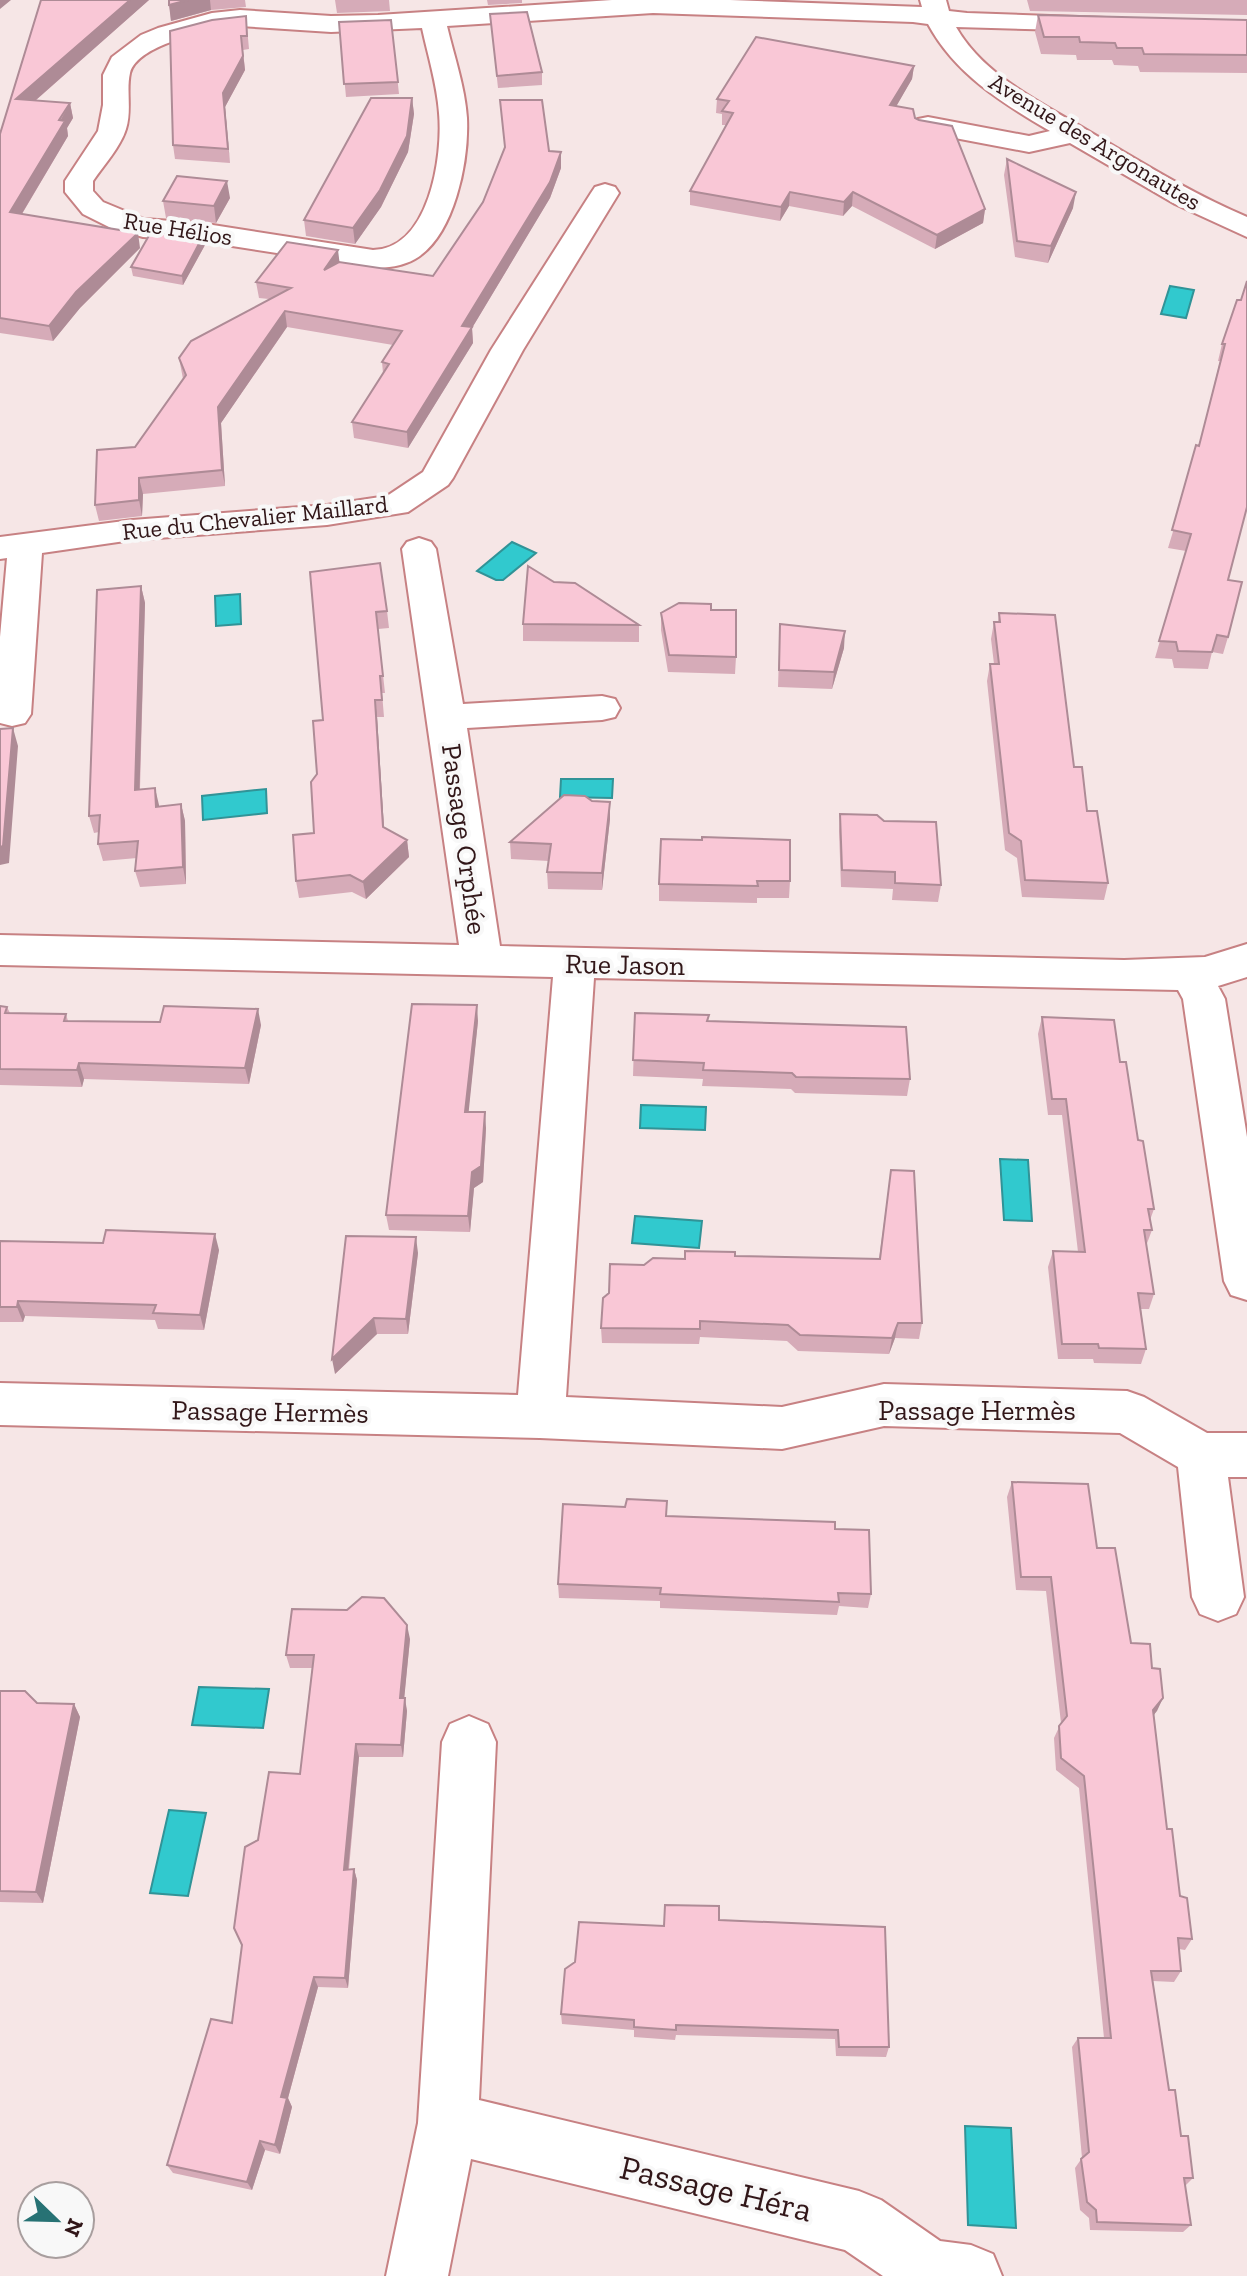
<svg xmlns="http://www.w3.org/2000/svg" width="1247" height="2276" font-family="'Zilla Slab',serif">
<style>
.water{fill:#31c9ce;stroke:#319397;stroke-width:2}
.lines{fill:none;stroke-linecap:round;stroke-linejoin:round}
.minor-casing{stroke:#c78183;stroke-width:4}
.minor{fill:#fff;fill-rule:evenodd}
.wall{fill:#d6abb8}
.shaded-wall{fill:#ae8b96}
.building{fill:#f9c7d6;stroke:#ae8b96;stroke-width:2}
.labels{text-anchor:middle;stroke-width:8;stroke-linejoin:round;paint-order:stroke}
.far-street-label{font-size:24px;fill:#311618;stroke:#f8f8f8}
.street-label{font-size:28px;fill:#311618;stroke:#f8f8f8}
.near-street-label{font-size:34px;fill:#311618;stroke:#f8f8f8}
</style>
<rect width="100%" height="100%" fill="#f6e6e6"/>
<path class="water" d="M 1170,286 L 1194,290 L 1186,318 L 1161,314 Z
M 512,542 L 536,553 L 503,580 L 496,580 L 477,571 Z
M 240,594 L 241,624 L 216,626 L 215,596 Z
M 561,779 L 613,779 L 612,798 L 560,797 Z
M 266,789 L 267,813 L 203,820 L 202,796 Z
M 641,1105 L 706,1107 L 705,1130 L 640,1128 Z
M 1000,1159 L 1028,1160 L 1032,1221 L 1004,1220 Z
M 635,1216 L 702,1221 L 699,1248 L 632,1243 Z
M 199,1687 L 269,1689 L 263,1728 L 192,1725 Z
M 169,1810 L 206,1813 L 188,1896 L 150,1893 Z
M 965,2126 L 1011,2128 L 1016,2228 L 968,2225 Z"/>
<g class="lines">
<g class="minor-casing">
<path id="minor" d="M 612,0 L 730,0 L 922,7 L 920,0 L 946,0 L 949,11 L 967,13 L 1106,18 L 1110,23 L 1106,28 L 1097,31 L 956,27 C 983,75 1040,102 1085,129 C 1138,160 1190,193 1247,217 L 1247,237 L 1175,204 L 1070,143 L 1029,152 L 918,131 L 914,125 L 918,119 L 928,117 L 1029,136 L 1050,131 C 1002,103 955,74 928,24 L 913,22 L 653,13 L 447,26 C 454,56 465,87 467,118 C 469,160 455,236 415,259 C 403,266 387,268 373,268 L 200,241 L 143,237 L 111,228 L 83,214 L 65,192 L 65,181 L 98,131 L 103,105 L 103,75 L 112,57 L 141,35 L 158,28 L 212,13 L 240,10 L 331,16 L 378,15 ZM 240,26 L 331,32 L 422,28 C 428,56 437,84 439,113 C 443,157 429,249 373,250 L 200,223 L 144,219 L 103,202 L 93,191 L 93,181 C 104,165 121,146 126,129 C 132,110 126,91 130,73 C 138,43 214,29 240,26 Z
M 605,184 L 615,187 L 619,193 L 523,350 L 453,478 L 448,485 L 408,512 L 327,525 L 132,540 L 42,553 L 31,714 L 25,723 L 12,726 L 0,723 L 0,637 L 7,558 L 0,559 L 0,537 L 132,520 L 327,505 L 387,496 L 423,472 L 491,350 L 591,193 L 595,187 Z
M 419,538 L 431,542 L 436,549 L 463,704 L 602,696 L 615,699 L 620,708 L 615,717 L 602,720 L 467,728 L 500,946 L 1124,960 L 1205,957 L 1247,944 L 1247,977 L 1218,986 L 1225,999 L 1247,1137 L 1247,1300 L 1231,1295 L 1224,1281 L 1183,999 L 1178,990 L 594,978 L 566,1397 L 782,1407 L 884,1384 L 1127,1391 L 1144,1397 L 1207,1433 L 1247,1433 L 1247,1477 L 1228,1477 L 1244,1597 L 1236,1614 L 1218,1621 L 1200,1614 L 1192,1597 L 1178,1467 L 1120,1433 L 884,1426 L 782,1449 L 540,1438 L 0,1425 L 0,1383 L 518,1395 L 553,977 L 0,965 L 0,935 L 459,945 L 402,549 L 407,542 Z
M 469,1716 L 488,1724 L 496,1742 L 479,2100 L 859,2191 L 881,2200 L 940,2241 L 971,2245 L 993,2254 L 1002,2276 L 883,2276 L 845,2250 L 471,2159 L 448,2276 L 386,2276 L 418,2123 L 442,1742 L 450,1724 Z"/>
</g>
<use href="#minor" class="minor"/>
</g>
<path class="wall" d="M 41,0 L 149,0 L 35,101 L 70,103 L 73,118 L 67,128 L 68,136 L 22,214 L 140,248 L 80,308 L 53,341 L 0,333 L 0,134 Z
M 169,0 L 245,0 L 246,7 L 211,10 L 171,21 Z
M 335,0 L 389,0 L 390,11 L 337,13 Z
M 487,0 L 522,0 L 522,3 L 488,5 Z
M 1027,0 L 1247,0 L 1247,15 L 1030,11 Z
M 490,14 L 542,72 L 542,85 L 498,88 Z
M 1038,15 L 1247,20 L 1247,73 L 1140,72 L 1138,66 L 1114,65 L 1112,60 L 1077,60 L 1076,55 L 1041,54 L 1035,32 Z
M 246,16 L 249,49 L 243,50 L 245,70 L 225,107 L 230,163 L 175,159 L 173,145 Z
M 391,20 L 399,94 L 346,97 L 339,22 Z
M 914,66 L 912,79 L 896,106 L 915,118 L 985,209 L 983,223 L 935,249 L 852,206 L 843,216 L 789,206 L 780,221 L 690,205 L 690,191 L 726,125 L 722,125 L 722,114 L 716,113 L 717,99 Z
M 412,98 L 414,114 L 408,152 L 381,207 L 355,244 L 306,236 L 304,220 Z
M 500,100 L 549,151 L 561,168 L 550,198 L 472,328 L 473,343 L 408,448 L 354,438 L 352,422 L 383,373 L 382,362 L 393,345 L 287,327 L 221,423 L 225,486 L 143,494 L 142,516 L 99,521 L 95,505 L 183,379 L 179,358 L 269,299 L 259,298 L 256,282 L 339,262 L 433,276 L 483,202 L 505,149 Z
M 1007,159 L 1073,208 L 1048,263 L 1015,257 L 1004,175 Z
M 230,198 L 216,223 L 166,218 L 163,201 Z
M 205,245 L 183,285 L 133,276 L 131,267 Z
M 1237,300 L 1228,580 L 1228,637 L 1223,654 L 1212,652 L 1208,669 L 1174,668 L 1172,659 L 1155,658 L 1186,551 L 1168,548 L 1199,446 L 1220,361 L 1218,361 L 1222,344 Z
M 310,572 L 387,611 L 389,628 L 378,629 L 385,693 L 382,693 L 384,717 L 377,717 L 384,828 L 407,840 L 409,857 L 366,899 L 352,892 L 299,898 L 296,881 L 314,833 L 317,774 L 323,720 Z
M 554,582 L 639,625 L 639,642 L 523,641 L 523,624 Z
M 141,586 L 145,603 L 140,789 L 159,806 L 181,804 L 185,821 L 186,884 L 140,887 L 135,871 L 137,858 L 103,861 L 98,844 L 99,832 L 94,833 L 89,816 Z
M 661,613 L 736,657 L 735,674 L 668,672 L 661,630 Z
M 999,613 L 1074,767 L 1108,883 L 1104,900 L 1022,897 L 1017,858 L 1005,850 L 987,681 L 990,664 L 994,664 L 991,639 L 994,622 L 998,622 Z
M 780,624 L 844,648 L 832,689 L 778,687 Z
M 610,802 L 610,819 L 602,890 L 548,889 L 547,872 L 549,861 L 511,859 L 510,842 Z
M 840,814 L 884,821 L 941,885 L 938,902 L 892,900 L 893,889 L 841,887 L 839,831 Z
M 702,837 L 790,881 L 789,898 L 757,898 L 757,903 L 659,901 L 659,884 L 701,840 Z
M 0,1006 L 7,1007 L 10,1013 L 66,1014 L 68,1021 L 261,1025 L 249,1084 L 84,1079 L 82,1087 L 0,1085 Z
M 635,1013 L 709,1015 L 708,1021 L 910,1079 L 907,1096 L 795,1093 L 791,1089 L 702,1086 L 703,1079 L 633,1076 Z
M 1042,1017 L 1120,1062 L 1154,1209 L 1150,1220 L 1152,1230 L 1146,1246 L 1154,1294 L 1149,1309 L 1141,1309 L 1146,1349 L 1141,1364 L 1094,1363 L 1093,1359 L 1058,1359 L 1048,1267 L 1053,1251 L 1078,1252 L 1062,1115 L 1048,1115 L 1038,1034 Z
M 478,1021 L 468,1112 L 486,1128 L 483,1182 L 474,1188 L 470,1232 L 389,1230 L 386,1215 Z
M 891,1170 L 922,1323 L 919,1339 L 895,1338 L 889,1354 L 798,1351 L 787,1341 L 700,1337 L 699,1344 L 602,1343 L 601,1328 L 644,1265 L 685,1259 L 735,1256 L 879,1259 Z
M 0,1241 L 219,1250 L 204,1330 L 158,1329 L 155,1320 L 25,1316 L 23,1322 L 0,1322 Z
M 418,1253 L 408,1334 L 377,1334 L 335,1374 Z
M 1012,1482 L 1097,1548 L 1131,1643 L 1152,1668 L 1163,1698 L 1154,1715 L 1167,1829 L 1180,1896 L 1192,1939 L 1185,1950 L 1179,1949 L 1181,1971 L 1174,1982 L 1153,1981 L 1169,2090 L 1193,2178 L 1185,2186 L 1191,2225 L 1183,2232 L 1090,2230 L 1089,2218 L 1080,2210 L 1075,2168 L 1082,2158 L 1072,2047 L 1078,2038 L 1104,2038 L 1079,1788 L 1056,1770 L 1054,1738 L 1061,1723 L 1046,1591 L 1016,1590 L 1007,1497 Z
M 666,1516 L 835,1529 L 871,1594 L 868,1608 L 839,1606 L 837,1615 L 660,1608 L 660,1601 L 559,1598 L 558,1584 Z
M 410,1639 L 404,1698 L 407,1711 L 403,1757 L 359,1757 L 349,1869 L 354,1869 L 357,1880 L 348,1988 L 318,1987 L 288,2098 L 292,2107 L 280,2154 L 265,2150 L 252,2190 L 173,2173 L 167,2165 L 232,2023 L 258,1840 L 300,1774 L 312,1668 L 290,1668 L 286,1655 Z
M 0,1691 L 37,1703 L 74,1704 L 80,1717 L 43,1903 L 0,1902 Z
M 719,1920 L 889,2047 L 886,2057 L 836,2056 L 835,2039 L 676,2035 L 675,2040 L 634,2037 L 634,2030 L 562,2024 L 561,2014 L 664,1926 Z"/>
<path class="shaded-wall" d="M 0,0 L 11,0 L 0,9 Z
M 130,0 L 149,0 L 20,114 L 16,99 Z
M 188,0 L 210,0 L 211,10 L 171,21 L 169,5 Z
M 241,36 L 245,70 L 225,107 L 230,163 L 223,93 Z
M 914,66 L 912,79 L 889,119 L 890,105 Z
M 412,98 L 414,114 L 408,152 L 381,207 L 355,244 L 353,228 Z
M 70,103 L 73,118 L 67,128 L 68,136 L 14,227 L 10,212 Z
M 561,152 L 561,168 L 550,198 L 472,328 L 473,343 L 408,448 L 407,432 L 462,326 Z
M 227,181 L 230,198 L 216,223 L 214,206 Z
M 790,192 L 789,206 L 780,221 L 781,207 Z
M 853,192 L 852,206 L 843,216 L 844,202 Z
M 1076,192 L 1073,208 L 1048,263 L 1051,246 Z
M 985,209 L 983,223 L 935,249 L 937,235 Z
M 138,233 L 140,248 L 80,308 L 53,341 L 49,326 L 76,292 Z
M 203,236 L 205,245 L 183,285 L 182,276 Z
M 338,250 L 340,266 L 324,270 Z
M 285,311 L 287,327 L 221,423 L 225,486 L 222,470 L 218,407 Z
M 139,478 L 143,494 L 142,516 L 139,500 Z
M 141,586 L 145,603 L 139,806 L 135,790 Z
M 845,631 L 844,648 L 832,689 L 834,672 Z
M 375,700 L 377,717 L 385,844 L 383,827 Z
M 13,728 L 18,746 L 9,863 L 0,865 L 0,847 Z
M 155,788 L 159,805 L 160,824 L 156,807 Z
M 610,802 L 610,819 L 602,890 L 602,873 Z
M 181,804 L 185,821 L 186,884 L 183,867 Z
M 407,840 L 409,857 L 366,899 L 363,882 Z
M 477,1005 L 478,1021 L 467,1128 L 465,1112 Z
M 258,1009 L 261,1025 L 249,1084 L 245,1068 Z
M 79,1063 L 84,1079 L 82,1087 L 77,1070 Z
M 485,1112 L 486,1128 L 483,1182 L 474,1188 L 470,1232 L 468,1216 L 472,1172 Z
M 215,1234 L 219,1250 L 204,1330 L 200,1315 Z
M 416,1237 L 418,1253 L 408,1334 L 406,1319 Z
M 18,1301 L 25,1316 L 23,1322 L 17,1307 Z
M 374,1318 L 377,1334 L 335,1374 L 332,1359 Z
M 898,1323 L 895,1338 L 889,1354 L 892,1338 Z
M 407,1625 L 410,1639 L 403,1711 L 400,1698 Z
M 405,1698 L 407,1711 L 403,1757 L 401,1745 Z
M 1163,1698 L 1157,1711 L 1147,1723 L 1153,1710 Z
M 74,1704 L 80,1717 L 43,1903 L 36,1892 Z
M 356,1744 L 359,1757 L 347,1881 L 344,1870 Z
M 354,1869 L 357,1880 L 348,1988 L 345,1978 Z
M 314,1977 L 318,1987 L 288,2098 L 292,2107 L 280,2154 L 275,2145 L 281,2097 Z
M 260,2141 L 265,2150 L 252,2190 L 247,2182 Z"/>
<path class="building" d="M 41,0 L 130,0 L 16,99 L 70,103 L 59,120 L 65,121 L 10,212 L 138,233 L 76,292 L 49,326 L 0,318 L 0,134 Z
M 169,0 L 188,0 L 169,5 Z
M 527,12 L 542,72 L 497,76 L 490,14 Z
M 1038,15 L 1247,20 L 1247,55 L 1144,54 L 1142,48 L 1117,48 L 1115,43 L 1080,42 L 1079,37 L 1044,37 Z
M 246,16 L 247,36 L 241,36 L 243,56 L 223,93 L 228,149 L 173,145 L 170,31 L 212,20 Z
M 391,20 L 398,82 L 344,84 L 339,22 Z
M 756,37 L 914,66 L 890,105 L 913,109 L 915,118 L 919,120 L 952,126 L 985,209 L 937,235 L 853,192 L 844,202 L 790,192 L 781,207 L 690,191 L 733,113 L 722,111 L 729,101 L 717,99 Z
M 371,98 L 412,98 L 407,136 L 380,190 L 353,228 L 304,220 Z
M 500,100 L 542,100 L 549,151 L 561,152 L 550,182 L 462,326 L 472,327 L 407,432 L 352,422 L 389,364 L 382,362 L 402,331 L 285,311 L 218,407 L 222,470 L 139,478 L 139,500 L 95,505 L 97,450 L 135,447 L 186,375 L 179,358 L 191,341 L 291,288 L 256,282 L 287,242 L 338,250 L 324,270 L 339,262 L 433,276 L 483,202 L 505,147 Z
M 1007,159 L 1076,192 L 1051,246 L 1017,241 Z
M 177,176 L 227,181 L 214,206 L 163,201 Z
M 151,232 L 203,236 L 182,276 L 131,267 Z
M 1247,281 L 1247,507 L 1228,580 L 1242,582 L 1228,637 L 1217,635 L 1212,652 L 1178,651 L 1176,642 L 1159,641 L 1191,534 L 1172,530 L 1196,445 L 1199,446 L 1225,344 L 1222,344 L 1237,300 L 1241,300 Z
M 380,563 L 387,611 L 376,612 L 383,676 L 380,676 L 382,700 L 375,700 L 383,827 L 407,840 L 363,882 L 350,875 L 296,881 L 293,835 L 314,833 L 311,782 L 317,774 L 313,721 L 323,720 L 310,572 Z
M 528,566 L 554,582 L 575,583 L 639,625 L 523,624 Z
M 141,586 L 135,790 L 155,788 L 156,807 L 181,804 L 183,867 L 135,871 L 138,841 L 98,844 L 100,815 L 89,816 L 97,590 Z
M 679,603 L 711,604 L 711,610 L 736,610 L 736,657 L 669,655 L 661,613 Z
M 999,613 L 1055,615 L 1074,767 L 1082,767 L 1087,811 L 1097,811 L 1108,883 L 1025,880 L 1021,841 L 1009,833 L 990,664 L 999,664 L 994,622 L 1000,622 Z
M 780,624 L 845,631 L 834,672 L 779,670 Z
M 13,728 L 3,846 L 0,847 L 0,729 Z
M 564,795 L 585,796 L 592,801 L 610,802 L 602,873 L 547,872 L 551,844 L 510,842 Z
M 840,814 L 877,815 L 884,821 L 936,822 L 941,885 L 895,883 L 895,872 L 842,870 Z
M 702,837 L 790,840 L 790,881 L 757,881 L 758,886 L 659,884 L 661,839 L 702,840 Z
M 412,1004 L 477,1005 L 465,1112 L 485,1112 L 481,1166 L 472,1172 L 468,1216 L 386,1215 Z
M 0,1006 L 7,1007 L 5,1013 L 66,1014 L 64,1021 L 160,1022 L 164,1006 L 258,1009 L 245,1068 L 79,1063 L 77,1070 L 0,1069 Z
M 635,1013 L 709,1015 L 707,1021 L 906,1027 L 910,1079 L 796,1077 L 792,1073 L 703,1070 L 704,1063 L 633,1060 Z
M 1042,1017 L 1114,1020 L 1120,1062 L 1126,1062 L 1138,1140 L 1143,1141 L 1154,1209 L 1148,1209 L 1152,1230 L 1144,1230 L 1154,1294 L 1138,1293 L 1146,1349 L 1099,1348 L 1098,1344 L 1062,1344 L 1053,1251 L 1085,1252 L 1066,1099 L 1052,1099 Z
M 891,1170 L 914,1171 L 922,1323 L 898,1323 L 892,1338 L 800,1335 L 788,1325 L 700,1321 L 700,1329 L 601,1328 L 603,1298 L 609,1293 L 610,1264 L 644,1265 L 653,1258 L 685,1259 L 685,1251 L 735,1252 L 735,1256 L 880,1259 Z
M 106,1230 L 215,1234 L 200,1315 L 153,1313 L 156,1305 L 18,1301 L 17,1307 L 0,1307 L 0,1241 L 103,1243 Z
M 346,1236 L 416,1237 L 406,1319 L 374,1318 L 332,1359 Z
M 1012,1482 L 1088,1484 L 1097,1548 L 1115,1548 L 1131,1643 L 1150,1644 L 1152,1668 L 1160,1669 L 1163,1698 L 1153,1710 L 1167,1829 L 1172,1829 L 1180,1896 L 1187,1898 L 1192,1939 L 1178,1938 L 1181,1971 L 1151,1971 L 1169,2090 L 1175,2090 L 1181,2136 L 1188,2136 L 1193,2178 L 1184,2178 L 1191,2225 L 1097,2222 L 1096,2210 L 1087,2202 L 1081,2159 L 1089,2152 L 1078,2038 L 1111,2038 L 1084,1776 L 1061,1758 L 1059,1726 L 1067,1716 L 1051,1577 L 1021,1577 Z
M 627,1499 L 667,1501 L 666,1516 L 835,1522 L 835,1529 L 869,1530 L 871,1594 L 838,1593 L 839,1602 L 660,1594 L 661,1588 L 558,1584 L 563,1504 L 625,1507 Z
M 362,1597 L 384,1598 L 407,1625 L 400,1698 L 405,1698 L 401,1745 L 356,1744 L 344,1870 L 354,1869 L 345,1978 L 314,1977 L 281,2097 L 287,2098 L 275,2145 L 260,2141 L 247,2182 L 167,2165 L 211,2019 L 232,2023 L 242,1945 L 234,1928 L 245,1847 L 258,1840 L 269,1772 L 300,1774 L 314,1655 L 286,1655 L 292,1609 L 347,1610 Z
M 0,1691 L 25,1691 L 37,1703 L 74,1704 L 36,1892 L 0,1891 Z
M 665,1905 L 719,1906 L 719,1920 L 885,1927 L 889,2047 L 839,2047 L 838,2030 L 676,2025 L 676,2030 L 634,2027 L 634,2020 L 561,2014 L 565,1969 L 575,1962 L 579,1922 L 664,1926 Z"/>
<g class="labels">
<g class="far-street-label">
<text transform="translate(1095 142) rotate(31)" y="8">Avenue des Argonautes</text>
<text transform="translate(178 229) rotate(9)" y="8">Rue Hélios</text>
<text transform="translate(255 518) rotate(-6)" y="8">Rue du Chevalier Maillard</text>
</g>
<g class="street-label">
<text transform="translate(465 839) rotate(82)" y="10">Passage Orphée</text>
<text transform="translate(625 964) rotate(1)" y="10">Rue Jason</text>
<text x="977" y="1420">Passage Hermès</text>
<text transform="translate(270 1411) rotate(1)" y="10">Passage Hermès</text>
</g>
<g class="near-street-label">
<text transform="translate(716 2188) rotate(13)" y="12">Passage Héra</text>
</g>
</g>
<g transform="translate(56 2220) rotate(113)"><circle r="38" fill="#f8f8f8" stroke="#a89e9e" stroke-width="2"/>
<path d="M0-6L14 30L0 20L-14 30Z" fill="#277274"/>
<text y="-12" font-size="22" font-weight="bold" text-anchor="middle" fill="#311618">N</text>
</g>
</svg>
